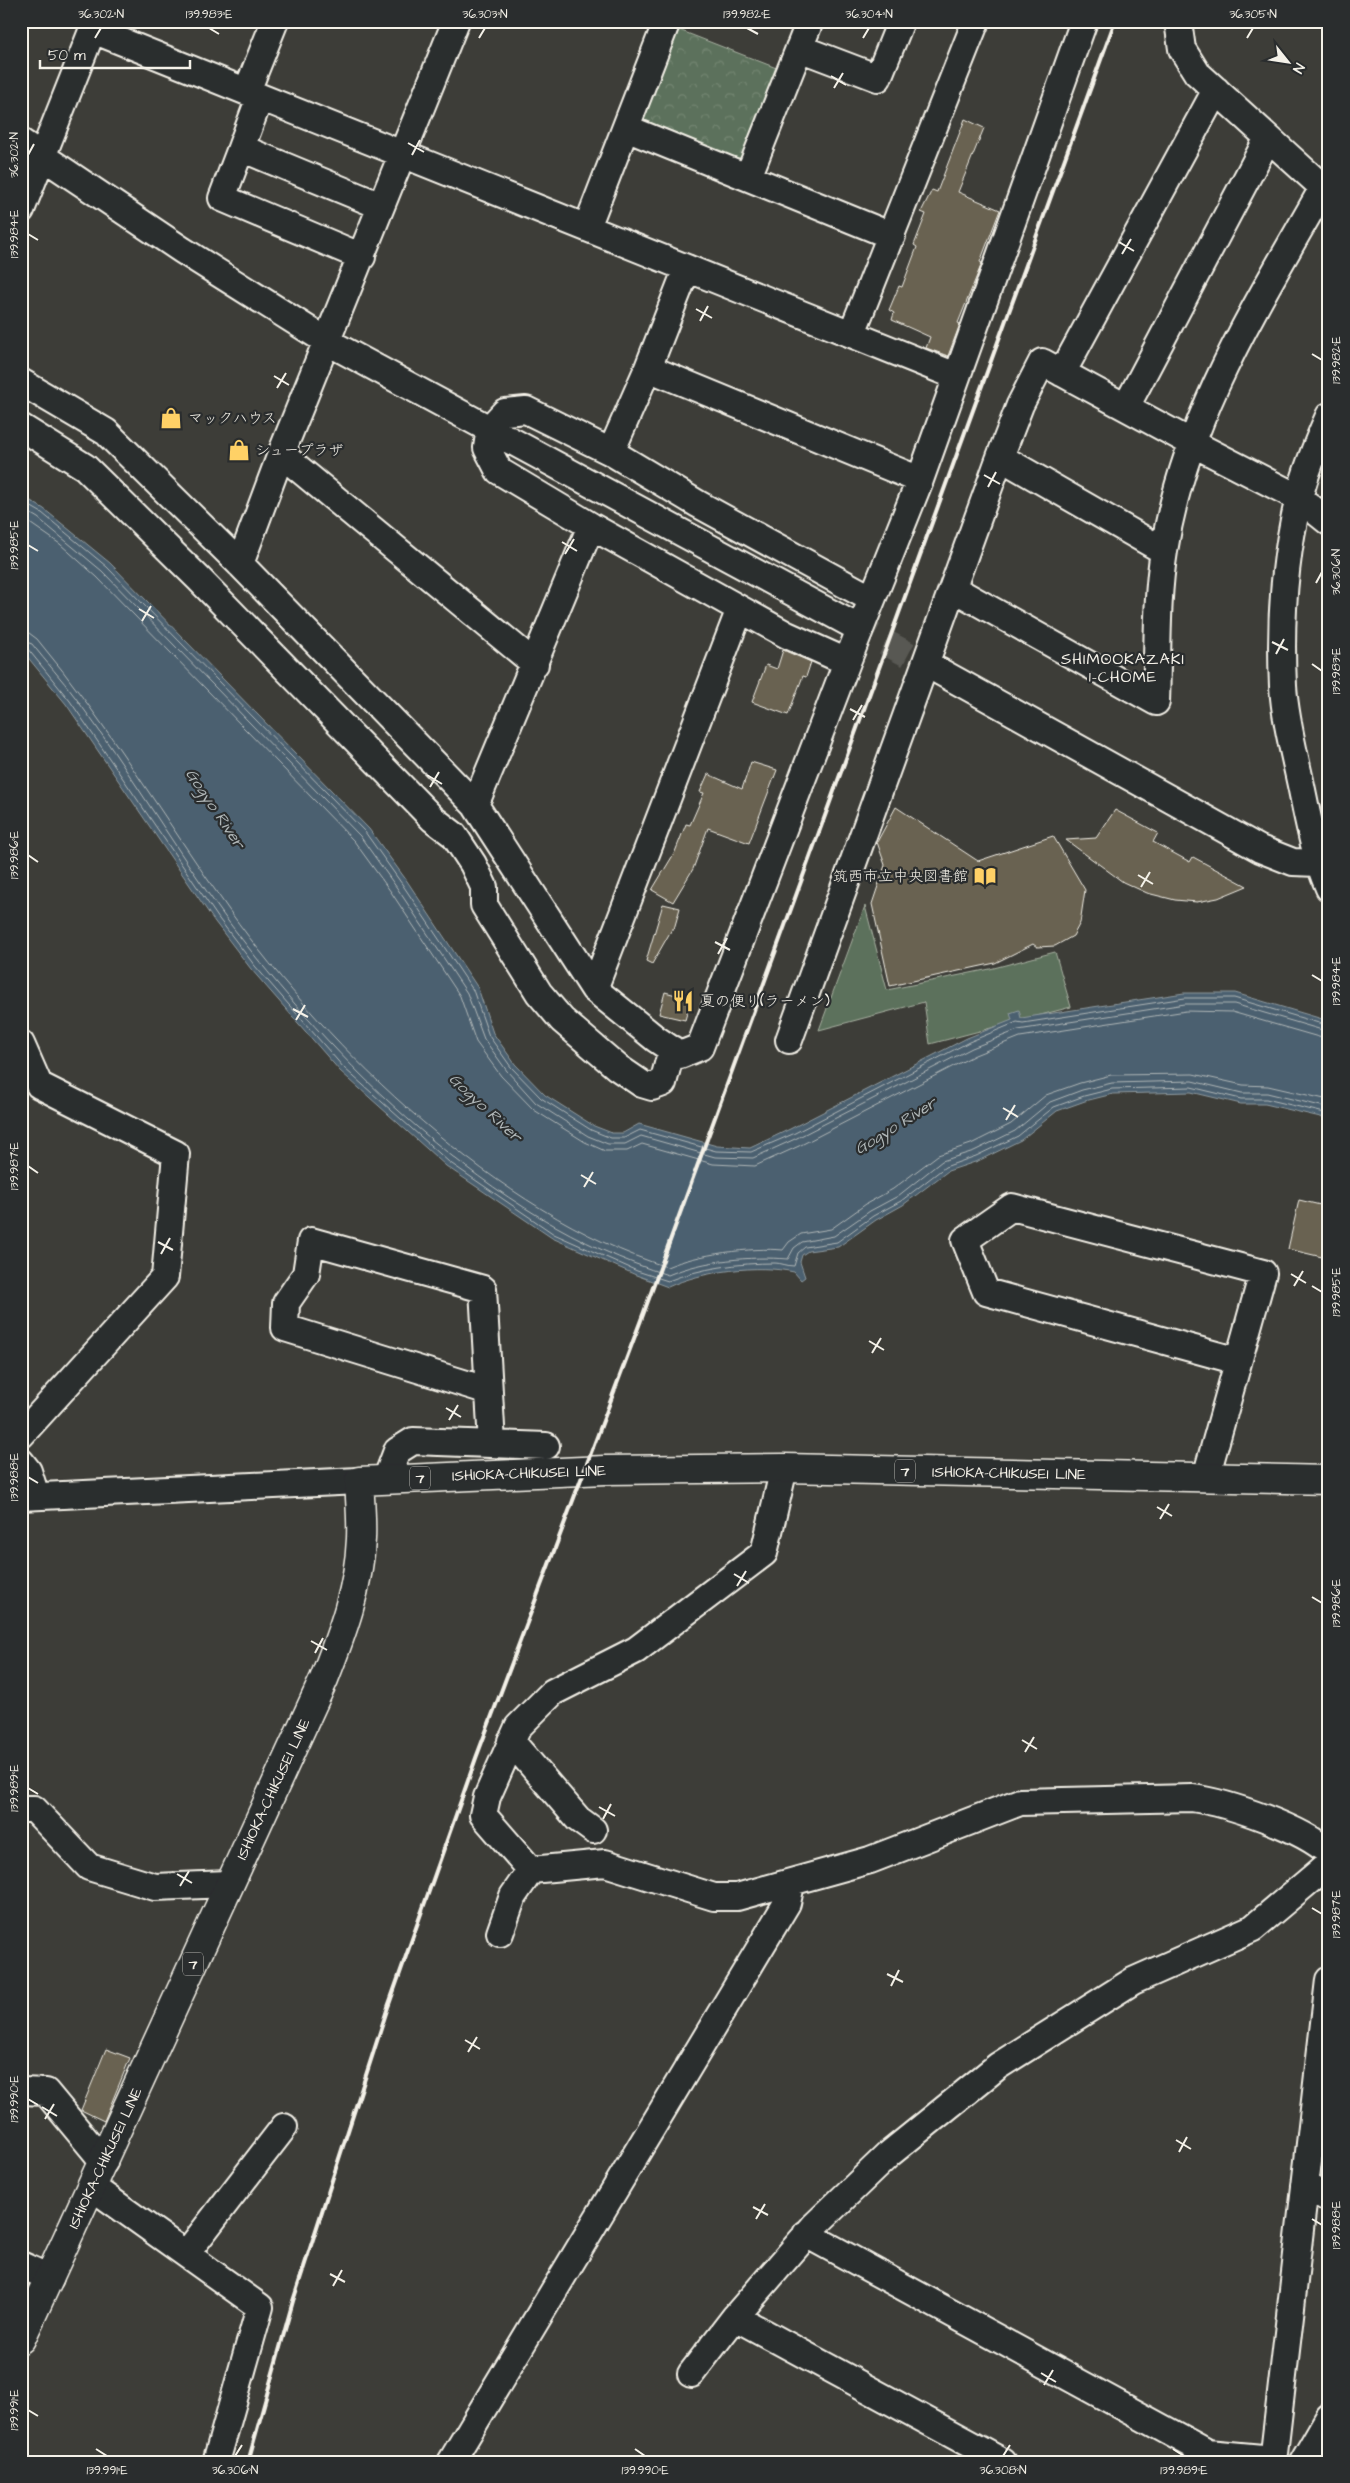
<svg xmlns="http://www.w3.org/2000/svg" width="1350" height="2483" font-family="'Architects Daughter','Klee One',sans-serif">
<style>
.park{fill:url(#park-crowns);stroke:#a8b1a2}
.garden{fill:#5c715b;stroke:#a8b1a2}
.water{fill:#4b606f;stroke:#8f9a9f}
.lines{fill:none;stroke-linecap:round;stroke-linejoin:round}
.shore{stroke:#b0b7b8;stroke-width:1}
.building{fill:#696251;stroke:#f4f1e8}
.minor-tunnel{stroke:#585852;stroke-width:26;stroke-dasharray:26 13;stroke-linecap:butt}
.minor-casing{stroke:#f4f1e8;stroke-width:30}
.major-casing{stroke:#f4f1e8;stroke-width:31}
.minor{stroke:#2a2d2e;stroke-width:26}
.major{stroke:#2a2d2e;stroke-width:28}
.rail{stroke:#f4f1e8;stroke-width:4}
.ticks{fill:none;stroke:#f4f1e8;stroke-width:2}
.labels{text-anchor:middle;stroke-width:4.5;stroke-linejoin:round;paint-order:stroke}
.shield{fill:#2a2d2e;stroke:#b7b6b0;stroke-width:1}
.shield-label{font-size:14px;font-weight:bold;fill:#f4f1e8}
.poi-label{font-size:15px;fill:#f4f1e8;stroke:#2a2d2e;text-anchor:start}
.street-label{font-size:15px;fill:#f4f1e8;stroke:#2a2d2e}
.neighbourhood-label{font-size:16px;letter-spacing:1px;fill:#f4f1e8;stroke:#2a2d2e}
.water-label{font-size:16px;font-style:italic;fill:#b0b7b8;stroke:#2a2d2e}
.neatline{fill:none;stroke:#f4f1e8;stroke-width:2}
.ticks-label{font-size:12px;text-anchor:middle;fill:#f4f1e8}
</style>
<defs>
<pattern id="park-crowns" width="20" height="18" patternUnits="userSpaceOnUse" patternTransform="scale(1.25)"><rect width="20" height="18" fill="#5c715b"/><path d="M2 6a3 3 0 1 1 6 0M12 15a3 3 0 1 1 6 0" fill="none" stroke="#748673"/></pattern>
</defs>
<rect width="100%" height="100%" fill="#3d3d38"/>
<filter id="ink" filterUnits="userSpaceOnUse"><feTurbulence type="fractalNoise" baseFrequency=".02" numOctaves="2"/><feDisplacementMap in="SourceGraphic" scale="10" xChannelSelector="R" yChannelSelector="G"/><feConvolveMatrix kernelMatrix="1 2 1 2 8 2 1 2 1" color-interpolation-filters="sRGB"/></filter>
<g filter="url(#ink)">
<path class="park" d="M 674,28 L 779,69 L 745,155 L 736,160 L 641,121 Z"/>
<path class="garden" d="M 865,906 L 887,990 L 990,969 L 1055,952 L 1071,1007 L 930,1044 L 924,1002 L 819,1030 Z"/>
<path class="water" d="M 21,495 L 44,509 L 110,563 L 369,829 L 407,881 L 478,988 L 493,1033 L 515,1064 L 545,1095 L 594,1126 L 612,1133 L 623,1133 L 639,1124 L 717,1146 L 750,1148 L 790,1129 L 967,1038 L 1012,1020 L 1010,1013 L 1019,1010 L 1021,1018 L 1184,993 L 1235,993 L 1329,1021 L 1329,1119 L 1265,1104 L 1241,1104 L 1191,1092 L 1113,1094 L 1085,1101 L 1057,1111 L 1021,1140 L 978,1161 L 948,1171 L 903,1205 L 876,1220 L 838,1247 L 808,1251 L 802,1255 L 800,1262 L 805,1277 L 801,1280 L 794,1272 C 758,1264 702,1271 668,1287 L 636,1275 L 552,1238 L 446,1166 L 340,1071 L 251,969 L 215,922 L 66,704 L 21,649 Z"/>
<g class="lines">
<path class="shore" d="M 21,501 L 42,513 L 107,567 L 365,832 L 402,884 L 473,990 L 489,1036 L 511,1067 L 541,1098 L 591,1130 L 611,1138 L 624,1138 L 640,1130 L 716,1151 L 751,1152 L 793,1134 L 969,1042 L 1017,1022 L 1023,1023 L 1185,998 L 1234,998 L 1329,1026
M 21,508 L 38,518 L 102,571 L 360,836 L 397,888 L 467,993 L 484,1039 L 507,1071 L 536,1103 L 588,1136 L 608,1144 L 625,1144 L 641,1136 L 715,1157 L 753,1158 L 795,1139 L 972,1048 L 1018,1030 L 1185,1004 L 1234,1004 L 1329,1032
M 21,517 L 60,544 L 97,577 L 354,841 L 391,892 L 460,996 L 476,1042 L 501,1076 L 534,1110 L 585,1142 L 605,1151 L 627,1151 L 642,1144 L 713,1164 L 755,1166 L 799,1146 L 975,1055 L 1020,1037 L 1186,1011 L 1232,1012 L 1329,1040
M 21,632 L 29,633 L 37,639 C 108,724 165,820 229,910 C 330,1051 499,1215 667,1267 C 697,1254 752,1247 783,1250 L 789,1242 L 801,1234 L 831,1229 L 866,1204 L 893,1189 L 938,1155 L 971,1144 L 1011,1124 L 1046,1095 L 1080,1083 L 1111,1075 L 1193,1074 L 1243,1085 L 1268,1086 L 1329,1100
M 21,640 L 32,644 C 46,662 62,679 75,697 C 128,768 173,846 225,917 C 333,1062 491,1221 668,1275 C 704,1260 750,1256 788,1259 L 794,1248 L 802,1242 L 834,1236 L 870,1211 L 898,1196 L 942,1161 L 974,1151 L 1015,1131 L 1050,1102 L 1082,1090 L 1112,1083 L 1192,1081 L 1242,1093 L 1267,1093 L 1329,1108
M 21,646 L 27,648 L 70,701 L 219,919 L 255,966 L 344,1068 L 449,1162 L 554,1234 L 637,1271 L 668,1281 C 700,1268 739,1263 775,1263 C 781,1263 787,1266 794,1266 L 798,1253 L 805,1247 L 837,1242 L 873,1216 L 901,1201 L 945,1167 L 976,1156 L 1018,1136 L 1054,1107 L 1084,1096 L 1112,1089 L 1191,1087 L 1241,1099 L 1266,1099 L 1329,1114"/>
</g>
<path class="building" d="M 965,119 L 984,128 L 958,192 L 1000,210 L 980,262 L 982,263 L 958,323 L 960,324 L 948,356 L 926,348 L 930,337 L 892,320 L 894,313 L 889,310 L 899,286 L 902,287 L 917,247 L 914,245 L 926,214 L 921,212 L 932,190 L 937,192 Z
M 783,650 L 811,662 L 806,677 L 803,676 L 788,715 L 752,702 L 766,665 L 777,669 Z
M 751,762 L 777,770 L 749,843 L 708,828 L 693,869 L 673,902 L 652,890 L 675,852 L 686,824 L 690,825 L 704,793 L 700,792 L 708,774 L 742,789 Z
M 896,807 L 978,861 L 1053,836 L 1085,890 L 1080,923 L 1073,936 L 1055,946 L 1037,947 L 1033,944 L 995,963 L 890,986 L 872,904 L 885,865 L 877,842 Z
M 1115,810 L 1158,833 L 1153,842 L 1190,862 L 1193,857 L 1247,886 L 1218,898 L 1197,902 L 1175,900 L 1147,893 L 1123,882 L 1066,840 L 1096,838 Z
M 663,904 L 680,908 L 674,929 L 672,929 L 652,964 L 646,961 Z
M 665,992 L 691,999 L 685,1020 L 659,1014 Z
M 1299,1200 L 1329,1207 L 1329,1227 L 1322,1257 L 1288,1249 Z
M 106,2049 L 130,2058 L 104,2121 L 81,2110 Z"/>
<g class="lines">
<path class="minor-tunnel" d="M 851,624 L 939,671"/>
<g class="minor-casing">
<path id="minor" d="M 1178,21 L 1182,49 L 1197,73 L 1329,193
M 93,30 L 956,376
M 799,48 L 878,78 L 901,21
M 247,91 L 275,21
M 626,128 L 892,236
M 21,142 L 182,250 L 328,342 L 851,624
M 241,148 L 260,97
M 748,177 L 810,21
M 21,210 L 96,21
M 587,227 L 667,21
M 362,257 L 222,198 L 241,148 L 381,206
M 852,333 L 976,21
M 648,368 L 920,480
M 1062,373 L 1216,90
M 21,382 L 106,432 L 240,564 L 475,805 L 594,989 L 656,1039 L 680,1055 L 700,1047 L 847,662 L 920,480 L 1084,21
M 1126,407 L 1268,138
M 1329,416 C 1317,443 1306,470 1299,498 C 1284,558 1280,624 1283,686 C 1285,720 1295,756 1302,790 C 1309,824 1315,856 1329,888
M 21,427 L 85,467 L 199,579 L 433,819 L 454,835 L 473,864 L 484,887 L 484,905 L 539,993 L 562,1020 L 617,1067 L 642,1084 L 652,1087 L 663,1083 L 672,1049
M 611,452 L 648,368 L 687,268
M 281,454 L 535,664
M 1000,457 L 1164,551
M 240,564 L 281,454 L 456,21
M 954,589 L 1156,702 C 1158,652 1156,600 1164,551 C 1184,418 1258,303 1323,188
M 847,662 L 787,635 L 591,526 L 499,471 L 487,448 L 490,428 L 505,412 L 526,410 L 611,452 L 698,504 L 872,599
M 939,671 L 1260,849 L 1293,862 L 1318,863
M 475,805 L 591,526
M 594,989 L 740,609
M 789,1040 L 1000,457 L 1020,405 L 1042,362 L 1192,443 L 1299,498 L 1329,522
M 21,1044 L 39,1085 L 176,1154 L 165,1277 L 21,1435
M 489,1391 L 285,1328 L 286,1303 L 306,1274 L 311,1241 L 483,1289 L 492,1444
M 21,1462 L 28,1471 L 36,1496
M 1206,1477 L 1263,1273 L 1012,1207 L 965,1240 L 986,1292 L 1238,1361
M 386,1480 L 397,1451 L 413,1441 L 546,1446
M 21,1497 L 359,1481
M 511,1741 L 578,1819 L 593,1830
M 21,1809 L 34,1809 L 89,1867 L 155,1887 L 228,1884
M 531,1870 L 483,1815 L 487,1797 L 518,1727 L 553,1692 L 636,1650 L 764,1553 L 784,1468
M 500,1933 L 513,1896 L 531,1870 L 605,1863 L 714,1897 L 737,1897 L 870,1860 L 1020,1802 L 1192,1798 C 1228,1803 1303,1828 1329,1853
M 21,2091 L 46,2092 L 104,2162
M 1305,2185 L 1329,2199
M 92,2187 L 260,2307 L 216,2462
M 806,2234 L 1208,2453 L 1273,2459
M 186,2254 L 284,2127
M 21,2265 L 50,2278
M 735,2317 L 1003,2462
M 691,2374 L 735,2317 L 814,2226 L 888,2155 L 998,2066 L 1133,1981 L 1253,1928 L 1329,1864
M 451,2462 L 787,1903 L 791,1884
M 1273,2462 L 1329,1980
M 1303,2462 L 1329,2417"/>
</g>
<g class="major-casing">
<path id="major" d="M 21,2339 L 324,1679 C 342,1633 359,1588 361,1539 C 362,1520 360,1500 359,1481 L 605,1470 L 784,1468 L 1329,1480"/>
</g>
<use href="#minor" class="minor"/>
<use href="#major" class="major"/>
<path class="rail" d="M 248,2462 L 293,2301 L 388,2007 L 476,1758 L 644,1312 L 1115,21"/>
</g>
</g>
<path class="ticks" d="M 209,28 L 219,34M 747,28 L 758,34M 95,38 L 101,28M 479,38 L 485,28M 863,38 L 869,28M 1247,38 L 1253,28M 831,76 L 846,85M 834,88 L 843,73M 408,143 L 424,152M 28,155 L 34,144M 412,155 L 420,140M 28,234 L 38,240M 1119,242 L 1134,251M 1122,254 L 1131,239M 696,309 L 712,318M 700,321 L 708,306M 1312,354 L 1322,360M 274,376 L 289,385M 277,388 L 286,373M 984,475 L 1000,484M 988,487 L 996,472M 562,542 L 577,551M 28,545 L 38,551M 565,554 L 574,539M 1316,583 L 1322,572M 139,609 L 154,618M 142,621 L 151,606M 1272,642 L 1288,650M 1276,654 L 1284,639M 1312,664 L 1322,671M 850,709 L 865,717M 853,720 L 862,705M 427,775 L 442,784M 430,787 L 439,772M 28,855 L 38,862M 1138,875 L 1153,884M 1141,887 L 1150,872M 715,942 L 730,950M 718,954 L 727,938M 1312,975 L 1322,981M 293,1009 L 308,1017M 296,1020 L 305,1005M 1003,1108 L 1018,1117M 1006,1120 L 1015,1105M 28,1166 L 38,1173M 581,1175 L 596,1184M 584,1187 L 593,1172M 158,1242 L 173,1250M 161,1254 L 170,1238M 1291,1274 L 1306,1283M 1294,1286 L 1303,1271M 1312,1286 L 1322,1292M 869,1341 L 884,1350M 872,1353 L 881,1338M 446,1408 L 461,1417M 449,1420 L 458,1405M 28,1477 L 38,1483M 1157,1507 L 1172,1516M 1160,1519 L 1169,1504M 734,1574 L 749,1583M 737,1586 L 746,1571M 1312,1597 L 1322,1603M 311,1641 L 327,1650M 315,1653 L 323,1638M 1022,1740 L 1037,1749M 1025,1752 L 1034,1737M 28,1788 L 38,1794M 599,1807 L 615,1816M 603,1819 L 611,1804M 177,1874 L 192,1883M 180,1886 L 189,1871M 1312,1908 L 1322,1914M 887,1974 L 903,1982M 891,1986 L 899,1970M 465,2040 L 480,2049M 468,2052 L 477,2037M 28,2099 L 38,2105M 42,2107 L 57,2116M 45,2119 L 54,2104M 1176,2140 L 1191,2149M 1179,2152 L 1187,2137M 753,2207 L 768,2215M 756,2219 L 765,2204M 1312,2219 L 1322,2225M 330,2274 L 345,2282M 333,2286 L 342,2270M 1041,2373 L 1056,2382M 1044,2385 L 1053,2370M 28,2410 L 38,2416M 96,2449 L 107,2456M 635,2449 L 645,2456M 1173,2449 L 1184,2456M 235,2456 L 242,2445M 1003,2456 L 1010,2445"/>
<defs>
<g id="shop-bare" transform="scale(1.725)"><path d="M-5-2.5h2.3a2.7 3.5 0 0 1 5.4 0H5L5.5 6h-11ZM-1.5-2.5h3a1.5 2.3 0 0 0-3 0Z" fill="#ffd166" stroke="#2a2d2e" stroke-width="2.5" paint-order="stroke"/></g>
<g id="library-bare" transform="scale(1.725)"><path d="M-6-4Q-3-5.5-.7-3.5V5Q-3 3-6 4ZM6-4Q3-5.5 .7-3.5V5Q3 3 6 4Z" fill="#ffd166" stroke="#2a2d2e" stroke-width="2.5" paint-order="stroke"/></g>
<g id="restaurant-bare" transform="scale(1.725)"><path d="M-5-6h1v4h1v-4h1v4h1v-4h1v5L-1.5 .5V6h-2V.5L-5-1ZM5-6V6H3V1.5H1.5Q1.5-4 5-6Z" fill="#ffd166" stroke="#2a2d2e" stroke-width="2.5" paint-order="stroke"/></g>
</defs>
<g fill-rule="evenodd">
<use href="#shop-bare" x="171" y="418"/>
<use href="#shop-bare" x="239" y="450"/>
<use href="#library-bare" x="985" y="876"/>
<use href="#restaurant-bare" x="683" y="1001"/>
</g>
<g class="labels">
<g class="shield">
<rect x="895" y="1459.5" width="20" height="23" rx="4"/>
<rect x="410" y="1466.5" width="20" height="23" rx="4"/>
<rect x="183" y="1952.5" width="20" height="23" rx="4"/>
</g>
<g class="shield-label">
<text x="905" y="1476">7</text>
<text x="420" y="1483">7</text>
<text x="193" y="1969">7</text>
</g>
<g class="poi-label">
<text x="188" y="423">マックハウス</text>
<text x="255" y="455">シュープラザ</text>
<text x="968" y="881" text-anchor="end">筑西市立中央図書館</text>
<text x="700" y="1006">夏の便り(ラーメン)</text>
</g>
<g class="street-label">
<text transform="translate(529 1473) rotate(-2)" y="5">ISHIOKA-CHIKUSEI LINE</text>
<text transform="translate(1009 1473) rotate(1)" y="5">ISHIOKA-CHIKUSEI LINE</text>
<text transform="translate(273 1789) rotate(-65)" y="5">ISHIOKA-CHIKUSEI LINE</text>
<text transform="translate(105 2158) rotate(-65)" y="5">ISHIOKA-CHIKUSEI LINE</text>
</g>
<g class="neighbourhood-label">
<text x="1123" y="664">SHIMOOKAZAKI<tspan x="1123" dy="18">1-CHOME</tspan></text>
</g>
<g class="water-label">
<text transform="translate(216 808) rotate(56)" y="6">Gogyo River</text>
<text transform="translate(486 1107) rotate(43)" y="6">Gogyo River</text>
<text transform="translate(895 1125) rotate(-32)" y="6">Gogyo River</text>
</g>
</g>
<rect width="1350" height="2483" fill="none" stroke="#2a2d2e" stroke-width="55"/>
<g transform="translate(1288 62) rotate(120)" stroke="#2a2d2e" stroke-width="4" paint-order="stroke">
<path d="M0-4L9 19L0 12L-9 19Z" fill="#f4f1e8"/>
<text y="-8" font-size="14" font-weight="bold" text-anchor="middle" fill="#f4f1e8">N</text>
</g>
<path d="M40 60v8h150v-8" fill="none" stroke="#f4f1e8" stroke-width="2.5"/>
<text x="48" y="60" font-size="15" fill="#f4f1e8" stroke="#2a2d2e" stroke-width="4" paint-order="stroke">50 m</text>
<rect x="28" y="28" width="1294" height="2428" class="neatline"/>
<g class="ticks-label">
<text x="101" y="18">36.302°N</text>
<text x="209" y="18">139.983°E</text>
<text x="485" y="18">36.303°N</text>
<text x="747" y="18">139.982°E</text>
<text x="869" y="18">36.304°N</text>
<text x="1253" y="18">36.305°N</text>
<text transform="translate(14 155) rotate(-90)" y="4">36.302°N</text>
<text transform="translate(14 234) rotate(-90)" y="4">139.984°E</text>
<text transform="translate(1336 360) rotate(-90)" y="4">139.982°E</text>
<text transform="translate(14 545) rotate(-90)" y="4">139.985°E</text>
<text transform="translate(1336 572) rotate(-90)" y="4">36.306°N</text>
<text transform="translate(1336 671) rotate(-90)" y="4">139.983°E</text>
<text transform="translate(14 855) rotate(-90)" y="4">139.986°E</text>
<text transform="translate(1336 981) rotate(-90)" y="4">139.984°E</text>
<text transform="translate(14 1166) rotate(-90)" y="4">139.987°E</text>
<text transform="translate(1336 1292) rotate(-90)" y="4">139.985°E</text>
<text transform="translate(14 1477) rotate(-90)" y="4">139.988°E</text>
<text transform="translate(1336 1603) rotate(-90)" y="4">139.986°E</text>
<text transform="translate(14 1788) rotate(-90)" y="4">139.989°E</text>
<text transform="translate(1336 1914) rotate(-90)" y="4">139.987°E</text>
<text transform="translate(14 2099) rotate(-90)" y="4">139.990°E</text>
<text transform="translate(1336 2225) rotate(-90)" y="4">139.988°E</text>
<text transform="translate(14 2410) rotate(-90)" y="4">139.991°E</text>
<text x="107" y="2474">139.991°E</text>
<text x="235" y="2474">36.306°N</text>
<text x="645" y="2474">139.990°E</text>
<text x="1003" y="2474">36.308°N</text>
<text x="1184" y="2474">139.989°E</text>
</g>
</svg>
